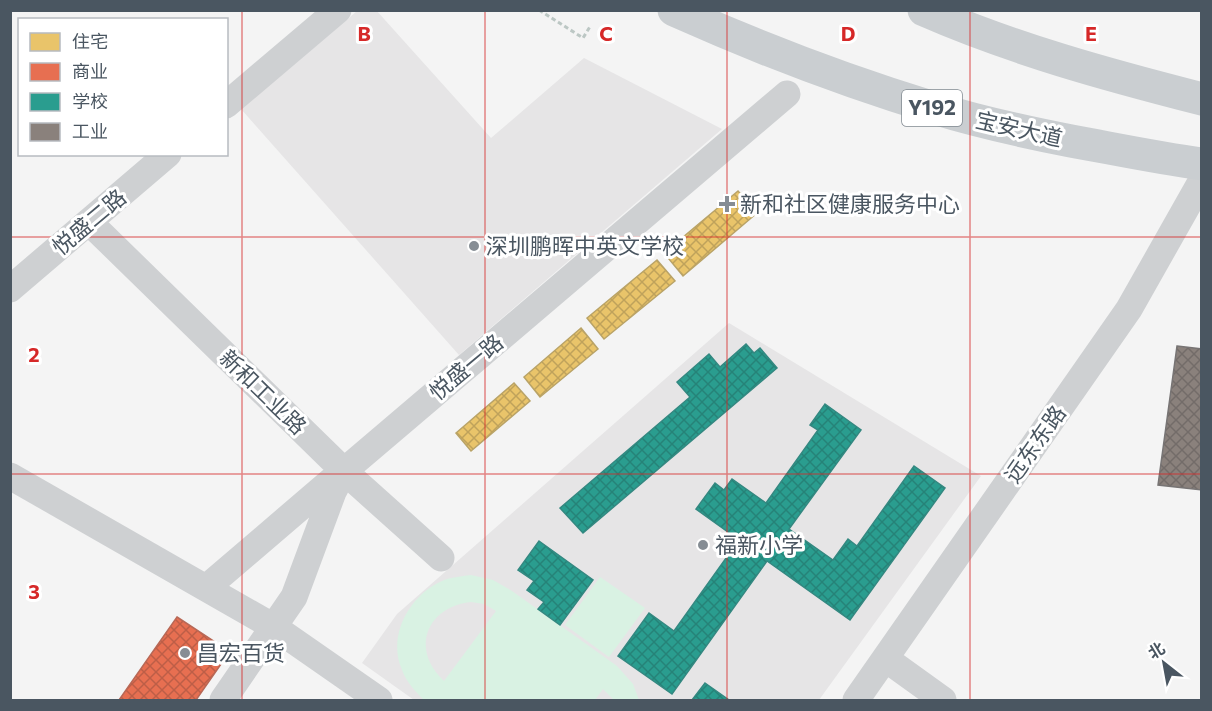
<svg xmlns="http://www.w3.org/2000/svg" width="1212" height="711" font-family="Commissioner,'Noto Sans SC',sans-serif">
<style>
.education{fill:#e6e5e6}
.grass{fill:#d9f2e3;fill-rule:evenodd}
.homes{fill:url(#homes-cross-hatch);stroke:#b9a367;stroke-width:1.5}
.shops{fill:url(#shops-cross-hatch);stroke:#b86856;stroke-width:1.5}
.schools{fill:url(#schools-cross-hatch);stroke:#348881;stroke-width:1.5}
.industry{fill:url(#industry-cross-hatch);stroke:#777474;stroke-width:1.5}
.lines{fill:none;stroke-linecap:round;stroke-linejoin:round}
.path{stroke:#bcc7c4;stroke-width:3;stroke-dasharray:4.5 3;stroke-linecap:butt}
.minor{stroke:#ced0d2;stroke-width:27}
.major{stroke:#caced1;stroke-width:33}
.grid{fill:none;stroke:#d62828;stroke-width:1.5;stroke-opacity:0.55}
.poi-dot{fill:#868d94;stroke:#fff;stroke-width:2}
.labels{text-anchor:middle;stroke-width:6;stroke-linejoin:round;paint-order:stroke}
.shield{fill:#fff;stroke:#808990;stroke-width:1.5}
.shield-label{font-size:21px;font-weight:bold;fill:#4a5661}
.street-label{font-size:22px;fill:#4a5661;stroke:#fff}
.poi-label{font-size:22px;fill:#4a5661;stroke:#fff;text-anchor:start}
.grid-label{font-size:20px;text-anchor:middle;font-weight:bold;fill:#d62828;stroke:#fff;stroke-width:6;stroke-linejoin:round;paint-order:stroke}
</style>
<defs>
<pattern id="homes-cross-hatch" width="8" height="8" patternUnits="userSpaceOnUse" patternTransform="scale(1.5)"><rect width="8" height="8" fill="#e9c46a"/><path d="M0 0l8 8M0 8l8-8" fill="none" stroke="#bfa25b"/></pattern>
<pattern id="shops-cross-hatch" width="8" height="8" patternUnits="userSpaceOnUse" patternTransform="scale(1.5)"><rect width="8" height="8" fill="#e76f51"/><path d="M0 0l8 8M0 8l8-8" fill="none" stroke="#bd5e47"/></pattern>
<pattern id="schools-cross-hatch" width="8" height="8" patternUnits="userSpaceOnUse" patternTransform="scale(1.5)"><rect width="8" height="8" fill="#2a9d8f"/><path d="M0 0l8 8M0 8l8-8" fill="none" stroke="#268378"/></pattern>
<pattern id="industry-cross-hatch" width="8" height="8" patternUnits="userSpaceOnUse" patternTransform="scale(1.5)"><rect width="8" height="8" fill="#8a817c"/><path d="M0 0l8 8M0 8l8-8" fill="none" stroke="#736c69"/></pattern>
</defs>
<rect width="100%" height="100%" fill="#f4f4f4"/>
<path class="education" d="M 376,10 L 491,138 L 584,58 L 722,129 L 459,355 L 241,109 L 357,11 Z
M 729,323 L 981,476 L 819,700 L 414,700 L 362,663 L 397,614 Z"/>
<path class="grass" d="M 471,575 L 493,580 L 512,591 L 617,666 L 633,684 L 639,700 L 614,700 L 603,689 L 595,700 L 424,700 C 415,691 407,683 402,670 C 386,634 412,591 447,579 C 454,577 463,576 471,575 ZM 471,602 L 484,604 L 496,611 L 444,681 C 410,650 426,607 471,602 Z
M 600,577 L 645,608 L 609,657 L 565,625 Z"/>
<path class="homes" d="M 738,191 L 757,213 L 683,276 L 664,253 Z
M 657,260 L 675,281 L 604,339 L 587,318 Z
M 581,328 L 598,349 L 540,397 L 524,377 Z
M 514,383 L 530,401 L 471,451 L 456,433 Z"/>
<path class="shops" d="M 177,617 L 215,642 L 221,664 L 196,700 L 119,700 Z"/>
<path class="schools" d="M 746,344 L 754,353 L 760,348 L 777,368 L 583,533 L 560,508 L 690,397 L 677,382 L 709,354 L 720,367 Z
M 825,404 L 861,430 L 789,529 L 833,560 L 848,539 L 857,546 L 914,466 L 945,488 L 850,620 L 767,561 L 672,694 L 618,656 L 649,613 L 674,631 L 739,540 L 696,509 L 715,483 L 724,490 L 732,479 L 766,503 L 818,430 L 810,425 Z
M 539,541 L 593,580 L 560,625 L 538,609 L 544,602 L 527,590 L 534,581 L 518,570 Z
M 705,683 L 729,700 L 692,700 Z"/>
<path class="industry" d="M 1177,346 L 1202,349 L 1202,490 L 1158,485 Z"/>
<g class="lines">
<path class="path" d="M 539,10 L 583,38 L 591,25"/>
<path class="minor" d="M 226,105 L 338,10
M 89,222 L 344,471 L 441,558
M 10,289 L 168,154
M 10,476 L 274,627 L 379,700
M 206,588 L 338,475
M 886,659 L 943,700
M 223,700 L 294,597 L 333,492 L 344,471 L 787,94
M 856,700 L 1129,309 L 1202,180"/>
<path class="major" d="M 674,10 C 759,48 845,81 934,108 C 979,122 1025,132 1071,141 C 1115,149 1158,158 1202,164
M 924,10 C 1013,49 1108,75 1202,99"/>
</g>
<path class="grid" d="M 242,10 L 242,700M 485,10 L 485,700M 727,10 L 727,700M 970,10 L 970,700M 10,237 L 1202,237M 10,474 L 1202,474"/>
<g class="poi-dot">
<path d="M724 195h6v6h6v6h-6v6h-6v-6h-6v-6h6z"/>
<circle cx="474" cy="246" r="6"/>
<circle cx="703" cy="545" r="6"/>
<circle cx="185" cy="653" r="6"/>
</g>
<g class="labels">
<rect class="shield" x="902" y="90" width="60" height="36" rx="4.5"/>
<g class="shield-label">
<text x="932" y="115">Y192</text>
</g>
<g class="street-label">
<text transform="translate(1019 129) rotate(13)" y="8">宝安大道</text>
<text transform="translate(89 222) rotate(-40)" y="8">悦盛二路</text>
<text transform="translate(466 367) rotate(-40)" y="8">悦盛一路</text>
<text transform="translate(263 392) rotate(44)" y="8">新和工业路</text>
<text transform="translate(1035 444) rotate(-55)" y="8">远东东路</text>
</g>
<g class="poi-label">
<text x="740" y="212">新和社区健康服务中心</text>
<text x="486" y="254">深圳鹏晖中英文学校</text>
<text x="715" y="553">福新小学</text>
<text x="197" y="661">昌宏百货</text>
</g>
</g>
<g class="grid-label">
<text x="364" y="41">B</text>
<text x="606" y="41">C</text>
<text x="848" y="41">D</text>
<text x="1091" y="41">E</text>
<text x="34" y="362">2</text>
<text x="34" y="599">3</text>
</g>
<rect width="1212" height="711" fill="none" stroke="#4a5661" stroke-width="24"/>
<rect x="18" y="18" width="210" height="138" fill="#ffffff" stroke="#b7bbc0" stroke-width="1.5"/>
<rect x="30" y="33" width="30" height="18" fill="#e9c46a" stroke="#b7bbc0" stroke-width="1.5"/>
<text x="72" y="48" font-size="18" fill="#4a5661">住宅</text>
<rect x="30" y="63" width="30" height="18" fill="#e76f51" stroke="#b7bbc0" stroke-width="1.5"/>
<text x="72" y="78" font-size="18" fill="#4a5661">商业</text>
<rect x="30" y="93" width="30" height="18" fill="#2a9d8f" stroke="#b7bbc0" stroke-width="1.5"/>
<text x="72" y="108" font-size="18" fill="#4a5661">学校</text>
<rect x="30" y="123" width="30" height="18" fill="#8a817c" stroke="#b7bbc0" stroke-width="1.5"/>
<text x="72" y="138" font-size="18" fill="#4a5661">工业</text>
<g transform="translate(1164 663) rotate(329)" stroke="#ffffff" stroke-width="4.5" paint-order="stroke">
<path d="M0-4.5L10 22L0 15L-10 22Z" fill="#4a5661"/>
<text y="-9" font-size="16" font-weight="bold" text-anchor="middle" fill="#4a5661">北</text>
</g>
</svg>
